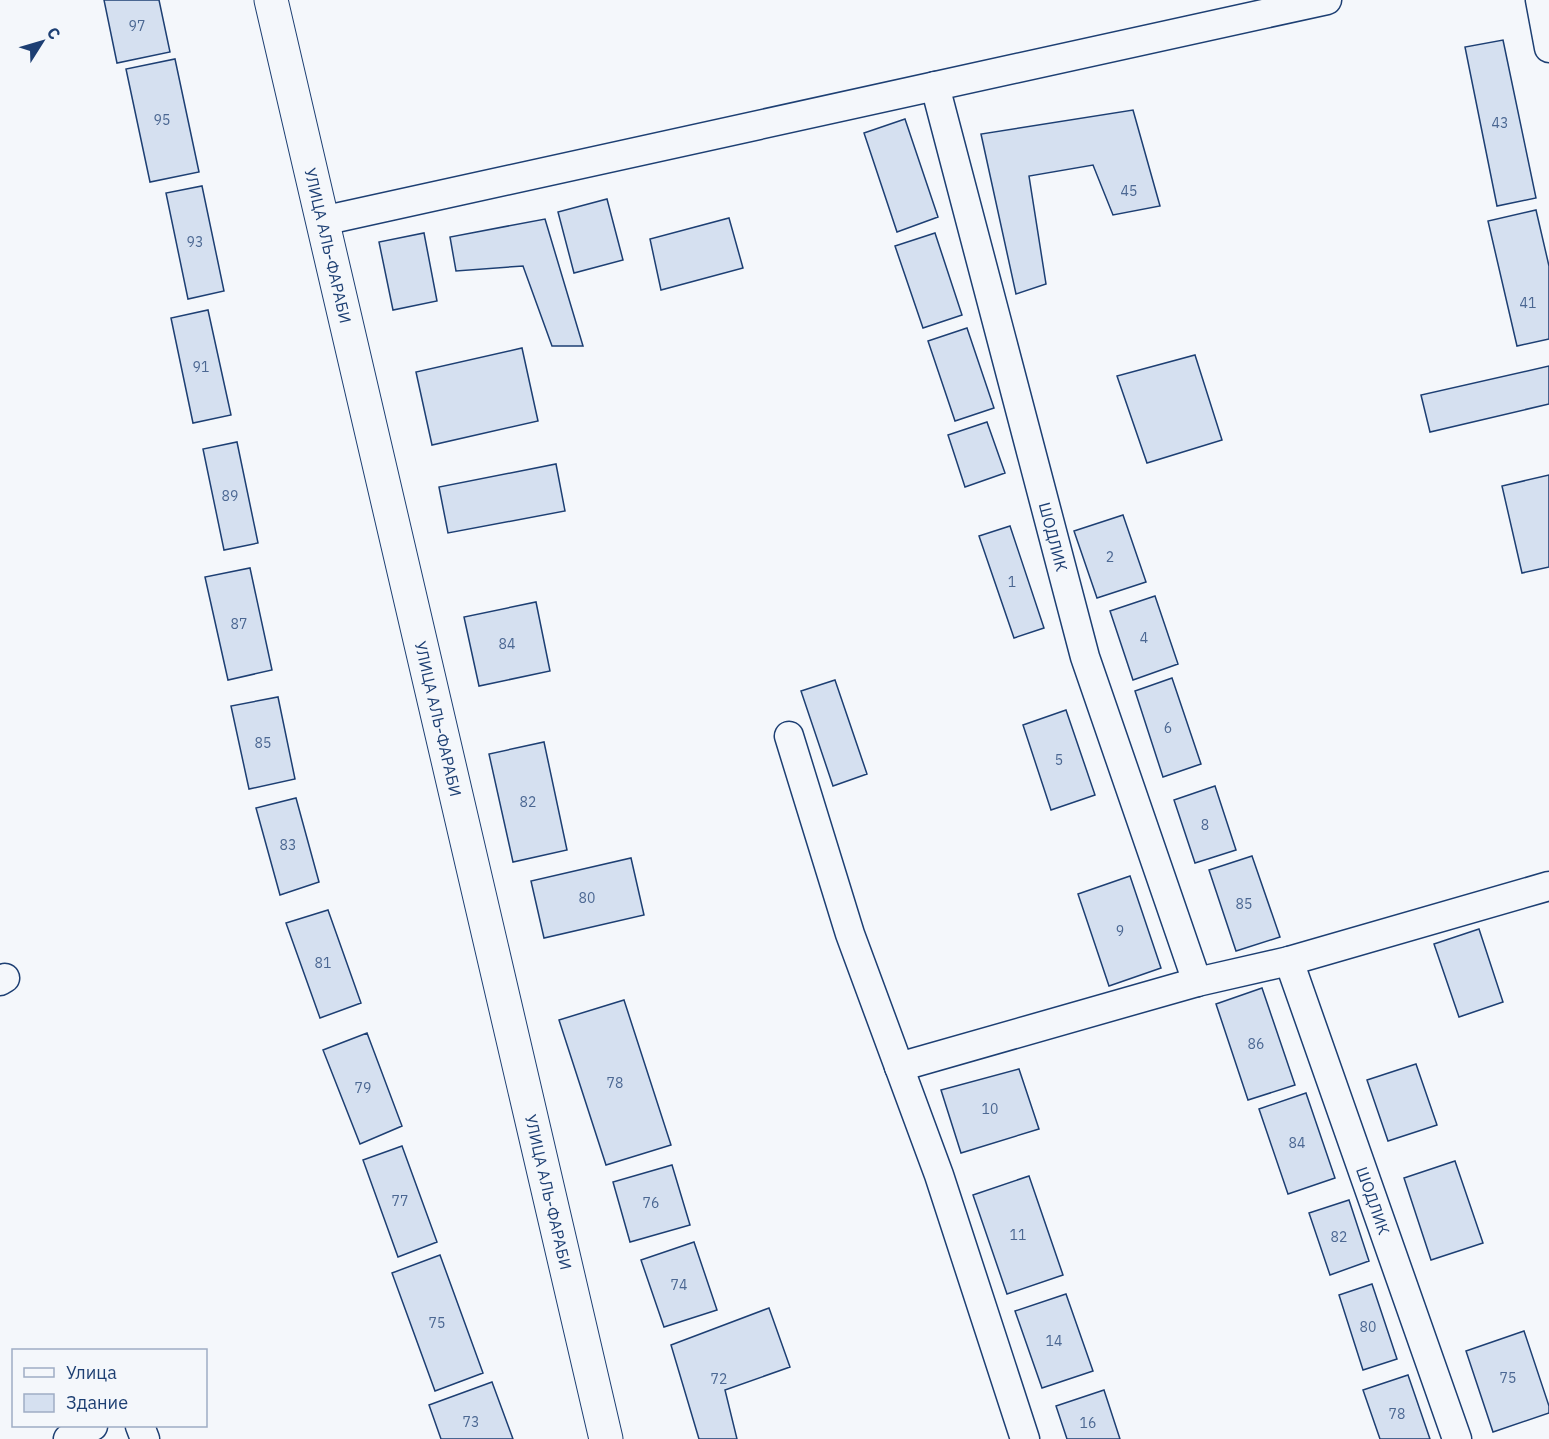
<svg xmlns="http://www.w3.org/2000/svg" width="1549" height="1439" font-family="'IBM Plex Sans',sans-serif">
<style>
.building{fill:#d5e0f0;stroke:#1d3f73;stroke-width:1.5}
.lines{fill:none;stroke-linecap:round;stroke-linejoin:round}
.minor-casing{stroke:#1d3f73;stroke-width:31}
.secondary-casing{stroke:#1d3f73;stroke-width:35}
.minor{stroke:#f4f7fb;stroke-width:28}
.secondary{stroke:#f4f7fb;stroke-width:33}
.labels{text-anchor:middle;stroke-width:4.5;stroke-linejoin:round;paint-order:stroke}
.number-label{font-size:14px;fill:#4b6792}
.street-label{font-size:16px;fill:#1d3f73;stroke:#f4f7fb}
</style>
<rect width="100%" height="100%" fill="#f4f7fb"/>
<path class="building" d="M 104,0 L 159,0 L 170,52 L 117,63 Z
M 1503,40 L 1536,198 L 1497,206 L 1465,47 Z
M 175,59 L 199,172 L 150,182 L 126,69 Z
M 1133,110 L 1160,206 L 1113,215 L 1093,165 L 1029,176 L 1046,284 L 1016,294 L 981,134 Z
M 905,119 L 938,217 L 897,232 L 864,133 Z
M 202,186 L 224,291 L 188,299 L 166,193 Z
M 607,199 L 623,260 L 574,273 L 558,212 Z
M 1536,210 L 1549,266 L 1549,339 L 1517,346 L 1488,221 Z
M 729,218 L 743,268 L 661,290 L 650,239 Z
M 545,219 L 583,346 L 552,346 L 523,266 L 456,271 L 450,237 Z
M 424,233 L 437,301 L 393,310 L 379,242 Z
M 935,233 L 962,315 L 923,328 L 895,246 Z
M 208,310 L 231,415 L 193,423 L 171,318 Z
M 967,328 L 994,408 L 955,421 L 928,341 Z
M 522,348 L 538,421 L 432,445 L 416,372 Z
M 1195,355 L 1222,440 L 1147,463 L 1117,376 Z
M 1549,366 L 1549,404 L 1430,432 L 1421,395 Z
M 987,422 L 1005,473 L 965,487 L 948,435 Z
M 237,442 L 258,543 L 224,550 L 203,449 Z
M 556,464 L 565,511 L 448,533 L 439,487 Z
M 1549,475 L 1549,567 L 1522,573 L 1502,486 Z
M 1123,515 L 1146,582 L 1097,598 L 1074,531 Z
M 1010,526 L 1044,628 L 1014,638 L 979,536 Z
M 250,568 L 272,670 L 228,680 L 205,577 Z
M 1155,596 L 1178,664 L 1133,680 L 1110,611 Z
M 536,602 L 550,671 L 479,686 L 464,617 Z
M 1172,678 L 1201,764 L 1163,777 L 1135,691 Z
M 835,680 L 867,774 L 833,786 L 801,691 Z
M 278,697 L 295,779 L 249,789 L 231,706 Z
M 1066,710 L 1095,795 L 1051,810 L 1023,725 Z
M 544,742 L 567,850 L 513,862 L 489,754 Z
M 1215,786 L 1236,850 L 1195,863 L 1174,800 Z
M 296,798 L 319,882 L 280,895 L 256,808 Z
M 1252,856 L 1280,937 L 1236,951 L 1209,870 Z
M 631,858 L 644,915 L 544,938 L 531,881 Z
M 1130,876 L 1161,968 L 1109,986 L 1078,894 Z
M 328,910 L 361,1003 L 320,1018 L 286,923 Z
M 1479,929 L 1503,1002 L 1459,1017 L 1434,944 Z
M 1262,988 L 1295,1085 L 1248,1100 L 1216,1004 Z
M 624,1000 L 671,1145 L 606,1165 L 559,1020 Z
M 367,1033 L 402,1126 L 360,1144 L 323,1050 Z
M 1416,1064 L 1437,1125 L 1388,1141 L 1367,1080 Z
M 1019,1069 L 1039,1129 L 961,1153 L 941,1090 Z
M 1306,1093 L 1335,1178 L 1288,1194 L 1259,1109 Z
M 402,1146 L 437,1242 L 398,1257 L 363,1160 Z
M 1455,1161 L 1483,1243 L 1431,1260 L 1404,1178 Z
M 672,1165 L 690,1225 L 630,1242 L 613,1182 Z
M 1029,1176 L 1063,1275 L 1007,1294 L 973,1195 Z
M 1349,1200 L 1369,1261 L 1330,1275 L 1309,1213 Z
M 694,1242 L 717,1310 L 664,1327 L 641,1260 Z
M 440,1255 L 483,1373 L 435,1391 L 392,1273 Z
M 1372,1284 L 1397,1359 L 1363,1370 L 1339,1295 Z
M 1066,1294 L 1093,1371 L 1042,1388 L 1015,1311 Z
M 769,1308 L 790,1367 L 725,1390 L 737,1439 L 699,1439 L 671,1345 Z
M 1524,1331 L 1549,1406 L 1549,1413 L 1493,1432 L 1466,1351 Z
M 1408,1375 L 1430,1439 L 1380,1439 L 1363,1390 Z
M 492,1382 L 513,1439 L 441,1439 L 429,1405 Z
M 1104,1390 L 1120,1439 L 1067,1439 L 1056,1406 Z"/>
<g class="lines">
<g class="minor-casing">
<g id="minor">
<path d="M 1540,0 L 1549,48"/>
<path id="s1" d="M 935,86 L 1085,657 L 1197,982"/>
<path d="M 322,221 L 1327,0"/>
<path d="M 789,736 L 850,934 L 939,1175 L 1025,1439"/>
<path id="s2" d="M 1289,961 L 1457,1439"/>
<path d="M 0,981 L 5,978"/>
<path d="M 899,1067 L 1197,982 L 1289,961 L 1549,886"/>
<path d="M 140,1426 L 145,1439"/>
<path d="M 68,1439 L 93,1426"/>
</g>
</g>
<g class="secondary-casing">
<g id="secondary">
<path id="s3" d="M 271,0 L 606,1439"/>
</g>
</g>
<use href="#minor" class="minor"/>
<use href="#secondary" class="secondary"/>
</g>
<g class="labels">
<g class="number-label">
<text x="137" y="31">97</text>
<text x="162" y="125">95</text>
<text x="1500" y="128">43</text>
<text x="1129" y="196">45</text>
<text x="195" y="247">93</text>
<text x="1528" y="308">41</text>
<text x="201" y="372">91</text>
<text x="230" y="501">89</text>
<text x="1110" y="562">2</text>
<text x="1012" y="587">1</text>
<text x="239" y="629">87</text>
<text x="1144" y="643">4</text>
<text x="507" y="649">84</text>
<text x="1168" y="733">6</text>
<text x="263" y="748">85</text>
<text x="1059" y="765">5</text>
<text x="528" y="807">82</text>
<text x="1205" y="830">8</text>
<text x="288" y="850">83</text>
<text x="587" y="903">80</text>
<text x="1244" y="909">85</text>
<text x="1120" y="936">9</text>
<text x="323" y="968">81</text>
<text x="1256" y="1049">86</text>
<text x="615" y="1088">78</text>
<text x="363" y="1093">79</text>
<text x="990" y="1114">10</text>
<text x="1297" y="1148">84</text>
<text x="400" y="1206">77</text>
<text x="651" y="1208">76</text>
<text x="1018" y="1240">11</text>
<text x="1339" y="1242">82</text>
<text x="679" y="1290">74</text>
<text x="437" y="1328">75</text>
<text x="1368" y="1332">80</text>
<text x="1054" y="1346">14</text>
<text x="1508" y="1383">75</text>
<text x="719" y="1384">72</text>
<text x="1397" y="1419">78</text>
<text x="471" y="1427">73</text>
<text x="1088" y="1428">16</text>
</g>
<g class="street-label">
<text dy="6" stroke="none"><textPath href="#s3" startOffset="252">УЛИЦА АЛЬ-ФАРАБИ</textPath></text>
<text dy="6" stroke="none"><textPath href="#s1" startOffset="466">ШОДЛИК</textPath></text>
<text dy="6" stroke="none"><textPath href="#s3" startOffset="738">УЛИЦА АЛЬ-ФАРАБИ</textPath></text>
<text dy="6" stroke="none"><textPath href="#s3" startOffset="1224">УЛИЦА АЛЬ-ФАРАБИ</textPath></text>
<text dy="6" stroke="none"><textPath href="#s2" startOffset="254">ШОДЛИК</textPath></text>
</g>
</g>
<rect x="12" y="1349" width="195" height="78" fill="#f4f7fb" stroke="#9eadc5" stroke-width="1.5"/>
<rect x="24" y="1368" width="30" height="9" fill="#f4f7fb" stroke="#9eadc5" stroke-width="1.5"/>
<text x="66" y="1379" font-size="18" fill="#1d3f73">Улица</text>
<rect x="24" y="1394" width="30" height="18" fill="#d5e0f0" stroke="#9eadc5" stroke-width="1.5"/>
<text x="66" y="1409" font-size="18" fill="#1d3f73">Здание</text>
<g transform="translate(42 42) rotate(53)" stroke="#f4f7fb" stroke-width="4.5" paint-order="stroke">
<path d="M0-4.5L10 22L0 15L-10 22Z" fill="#1d3f73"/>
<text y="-9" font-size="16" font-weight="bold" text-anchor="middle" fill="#1d3f73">С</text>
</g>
</svg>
